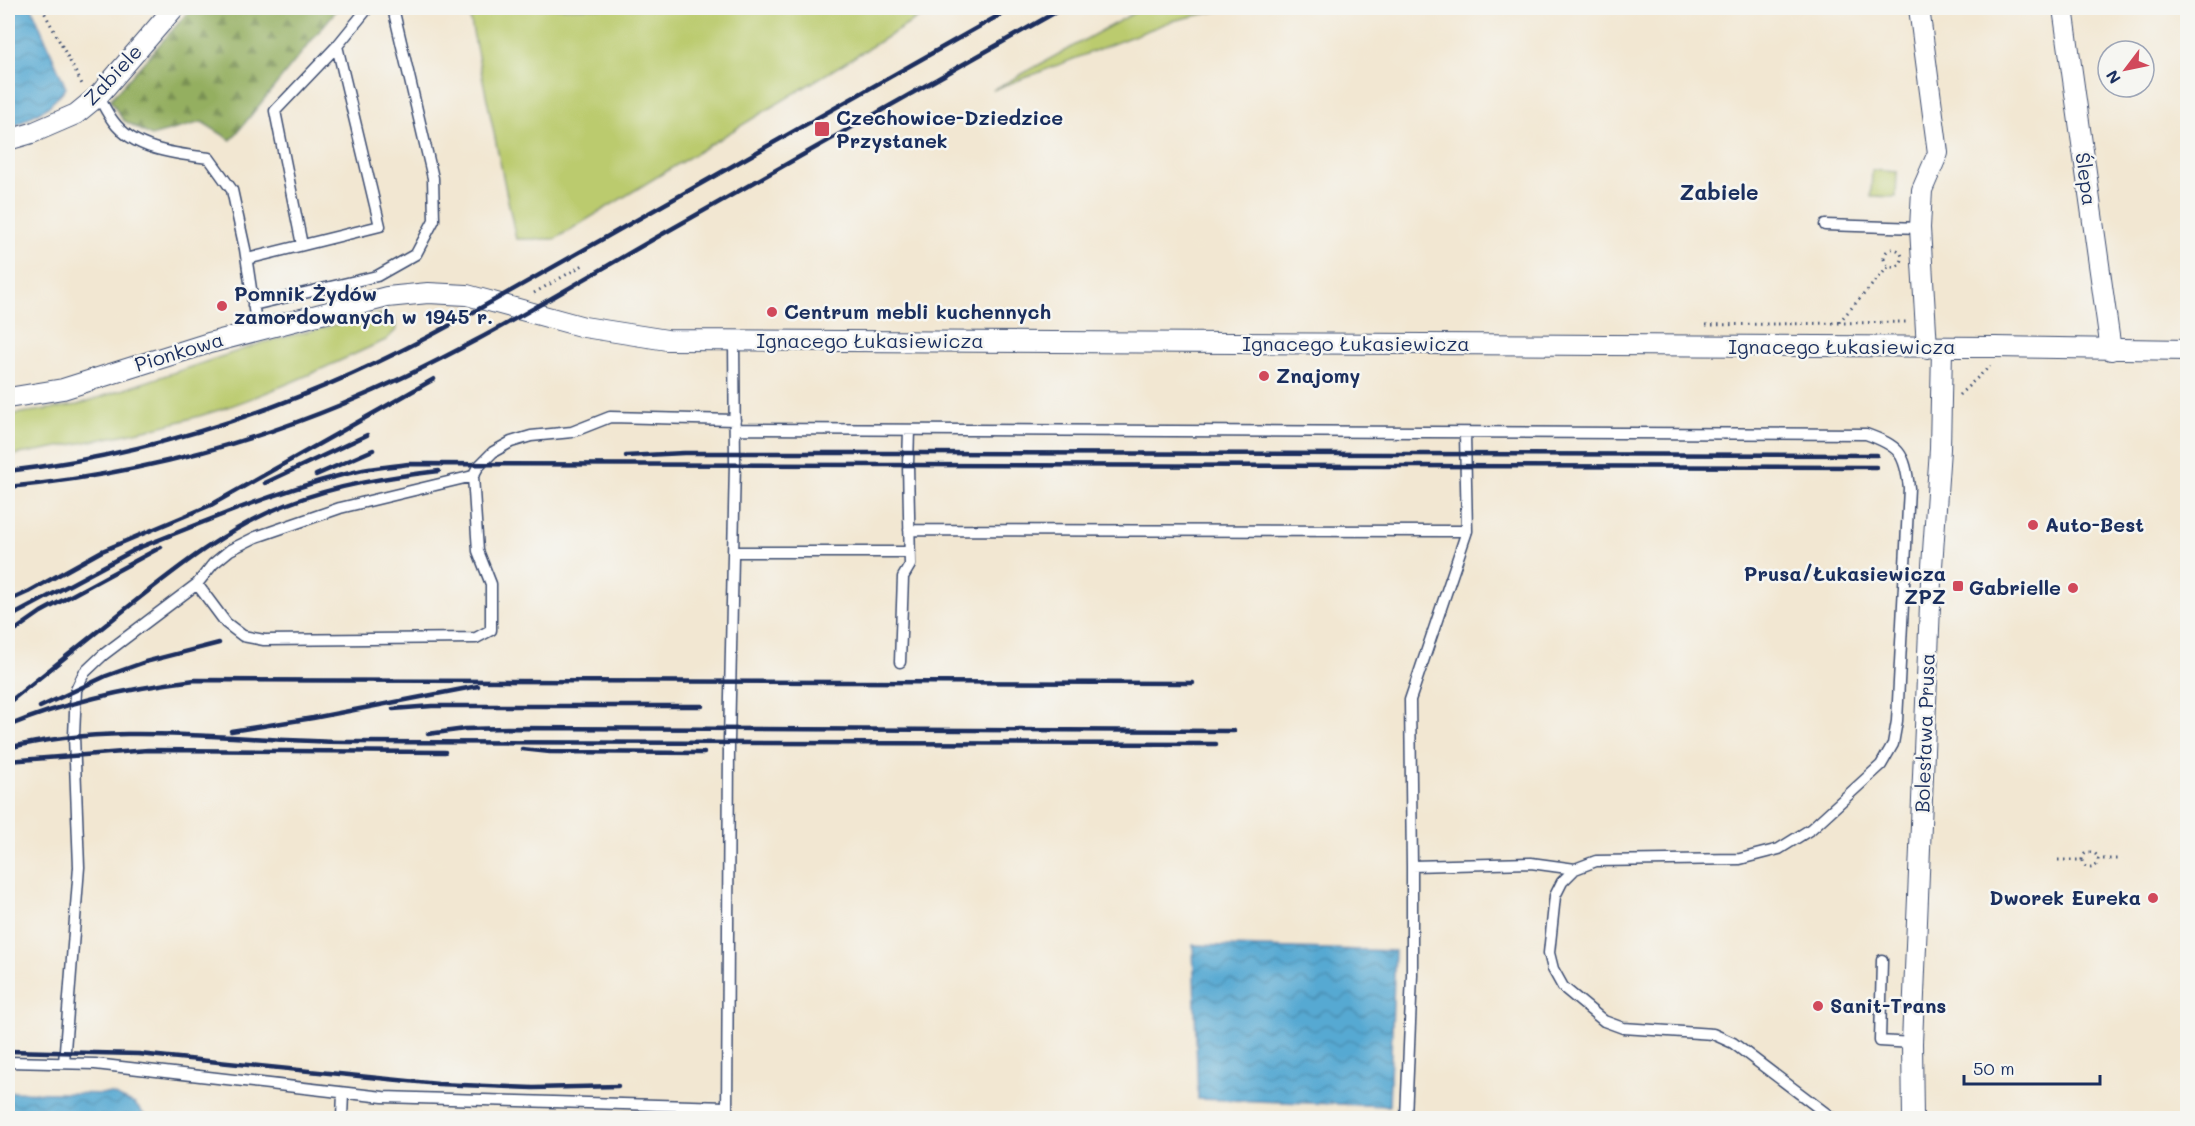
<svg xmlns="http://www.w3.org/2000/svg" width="2195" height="1126" font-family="Mali,sans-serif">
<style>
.green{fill:#bbcb6e;stroke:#6b7d66;stroke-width:1.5}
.forest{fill:url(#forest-firs);stroke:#586f60;stroke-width:1.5}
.water{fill:url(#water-waves);stroke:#396c98;stroke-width:1.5}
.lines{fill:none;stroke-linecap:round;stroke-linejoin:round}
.lane-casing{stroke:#3b4b6f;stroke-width:13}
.street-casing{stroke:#3b4b6f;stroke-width:22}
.path{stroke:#3b4b6f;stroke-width:3;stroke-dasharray:1.5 4.5;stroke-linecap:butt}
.lane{stroke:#fff;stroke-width:10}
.street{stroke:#fff;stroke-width:20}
.rail{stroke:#1b2f5e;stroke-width:4.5}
.poi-dot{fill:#d1495b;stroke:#f6f6f2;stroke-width:2}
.labels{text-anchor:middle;stroke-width:5;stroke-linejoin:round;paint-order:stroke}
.street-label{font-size:20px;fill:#1b2f5e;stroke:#f6f6f2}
.poi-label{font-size:20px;font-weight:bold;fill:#1b2f5e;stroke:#f6f6f2;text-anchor:start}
.neighbourhood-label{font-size:21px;font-weight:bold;fill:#1b2f5e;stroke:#f6f6f2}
</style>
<defs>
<pattern id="forest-firs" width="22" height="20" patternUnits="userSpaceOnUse" patternTransform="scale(1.5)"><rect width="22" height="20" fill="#94af61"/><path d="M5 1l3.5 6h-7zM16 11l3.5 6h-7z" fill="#788f53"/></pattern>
<pattern id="water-waves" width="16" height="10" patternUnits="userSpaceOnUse" patternTransform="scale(1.5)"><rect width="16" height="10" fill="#57a9d2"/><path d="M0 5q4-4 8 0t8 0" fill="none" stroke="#478aae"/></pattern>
</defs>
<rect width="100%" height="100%" fill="#f6f6f2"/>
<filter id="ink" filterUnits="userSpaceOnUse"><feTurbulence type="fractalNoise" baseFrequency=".0167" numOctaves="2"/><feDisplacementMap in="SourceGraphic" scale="12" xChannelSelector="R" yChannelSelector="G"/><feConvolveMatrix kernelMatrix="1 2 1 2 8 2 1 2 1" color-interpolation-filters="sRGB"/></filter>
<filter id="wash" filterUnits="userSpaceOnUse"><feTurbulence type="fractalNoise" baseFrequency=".008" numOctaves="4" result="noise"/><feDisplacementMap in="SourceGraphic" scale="24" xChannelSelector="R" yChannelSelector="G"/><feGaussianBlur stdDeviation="1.35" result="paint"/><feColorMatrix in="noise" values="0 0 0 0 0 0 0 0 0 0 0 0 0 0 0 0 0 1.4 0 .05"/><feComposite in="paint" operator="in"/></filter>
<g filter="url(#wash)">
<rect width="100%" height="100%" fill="#f2e7d2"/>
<path class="green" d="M 468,8 L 932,8 L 933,9 L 555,239 L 516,239 Z
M 1143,8 L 1230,8 L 1172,21 L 993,90 Z
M 1872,170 L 1897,172 L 1896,197 L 1871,196 Z
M 380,314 L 395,320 L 396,330 L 386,340 C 332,364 278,390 222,409 C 152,432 79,443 8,456 L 8,415 L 77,405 L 265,342 Z"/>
<path class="forest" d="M 192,8 L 338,8 L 231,140 L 202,122 L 151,136 L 123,120 L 110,100 Z"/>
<path class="water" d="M 8,8 L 32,8 L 66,88 L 48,107 L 8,130 Z
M 1193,945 L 1395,951 L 1389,1106 L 1198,1099 Z
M 8,1092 L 112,1094 L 135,1104 L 147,1118 L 8,1118 Z"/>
</g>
<g filter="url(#ink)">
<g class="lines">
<g class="lane-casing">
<path id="lane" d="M 98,96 C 103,104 107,113 113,121 C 134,150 176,154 209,158 L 232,190 L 245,249 L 257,329
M 1825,225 L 1920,228
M 302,245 L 275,111 L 337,46 L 368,8
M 247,259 L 380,226 L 337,46
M 253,305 L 377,276 L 416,254 L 434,220 L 433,178 L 393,8
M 735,429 L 1866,434 C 1899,446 1905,452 1909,488 L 1897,721 L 1893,744 L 1881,765 L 1811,829 L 1779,849 L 1740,859 L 1596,861 L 1575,869 L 1562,882 L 1555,896 L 1549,953 L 1553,969 L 1563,987 L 1604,1021 L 1623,1028 L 1713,1034 L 1733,1043 L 1832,1118
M 1465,434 L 1467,531 L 1410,700 L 1412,866 L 1531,863 L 1575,869
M 909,530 L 1467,531
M 733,552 L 910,552
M 197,584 L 226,623 L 243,636 L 264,640 L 476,638 L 491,630 L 491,584 L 478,551 L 473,476
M 900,662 L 903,577 L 910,565 L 908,464 L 909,430
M 1882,960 L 1880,1041 L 1912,1043
M 8,1062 L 95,1064 L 383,1097 L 727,1107
M 64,1063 L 79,867 L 74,736 L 76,690 L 84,673 L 103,655 L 197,584 L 213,564 L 230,550 L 256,537 L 340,508 L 473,476 L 478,467 L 493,452 L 511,442 L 531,436 L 572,432 L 610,417 L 735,420
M 342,1118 L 343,1093
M 727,1118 L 729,742 L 735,463 L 734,341
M 1406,1118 L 1412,975 L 1412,866"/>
</g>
<g class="street-casing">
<path id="street" d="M 1919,8 L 1938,153 L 1922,190 L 1920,228 L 1927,348
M 2063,8 L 2111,350
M 8,140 L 32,133 L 76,114 L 98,96 L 174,8
M 8,398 L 63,389 L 209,343 L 387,297 L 428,293 L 467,295 L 584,327 L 667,340 L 1995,347 L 2188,350
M 1913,1118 L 1912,1043 L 1931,581 L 1940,449 L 1942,348"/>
</g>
<path class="path" d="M 42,8 L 83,86
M1884 258a9 9 0 1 1 18 0a9 9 0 1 1-18 0Z
M 534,293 L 585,264
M 1839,322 L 1889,266
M 1706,325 L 1906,322
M 1959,395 L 1990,366
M2082 860a8 8 0 1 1 16 0a8 8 0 1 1-16 0Z
M 2097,859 L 2118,859
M 2058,860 L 2082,860"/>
<use href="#lane" class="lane"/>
<use href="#street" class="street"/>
<path class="rail" d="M 626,456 L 684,453 L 909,453 L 1877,455
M 8,471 C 167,453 314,400 454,323 L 1012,8
M 316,475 L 373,450
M 265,483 L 367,435
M 8,487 C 123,476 235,449 343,404 C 453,359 556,295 659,236 C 794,160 929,84 1063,8
M 133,550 C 208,521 284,487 363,470 C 378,467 393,466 409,464 L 1876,467
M 8,601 L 28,592 L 102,551 L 211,505 L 434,379
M 8,618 L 140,547
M 8,635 L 41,612 L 161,547
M 8,703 C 48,671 88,639 128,607 C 178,567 229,527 288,504 C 336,485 388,477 439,471
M 40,707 L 106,676 L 145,662 L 219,643
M 393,709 L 432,706 L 702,706
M 8,726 C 68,701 130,688 195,680 L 1193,683
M 231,731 L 313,718 L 478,686
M 428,734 L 465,729 L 507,728 L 1234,731
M 8,748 C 117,721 235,741 347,742 C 637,743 927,743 1216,744
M 522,749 L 550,752 L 704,753
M 8,761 L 148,750 L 445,752
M 8,1051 L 139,1054 L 438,1084 L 533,1088 L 618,1086"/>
</g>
</g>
<g class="poi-dot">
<rect x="814" y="121" width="16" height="16" rx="3"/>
<circle cx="222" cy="306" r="6"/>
<circle cx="772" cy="312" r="6"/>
<circle cx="1264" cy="376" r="6"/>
<circle cx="2033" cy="525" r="6"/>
<rect x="1952" y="580" width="12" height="12" rx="3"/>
<circle cx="2073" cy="588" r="6"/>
<circle cx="2153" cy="898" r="6"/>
<circle cx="1818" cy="1006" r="6"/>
</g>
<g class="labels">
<g class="street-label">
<text transform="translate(113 75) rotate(-47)" y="7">Zabiele</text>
<text transform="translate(2086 179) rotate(82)" y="7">Ślepa</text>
<text x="870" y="348">Ignacego Łukasiewicza</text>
<text x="1356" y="351">Ignacego Łukasiewicza</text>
<text x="1842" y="354">Ignacego Łukasiewicza</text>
<text transform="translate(179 352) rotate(-17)" y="7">Pionkowa</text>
<text transform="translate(1925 733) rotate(-88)" y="7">Bolesława Prusa</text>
</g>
<g class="poi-label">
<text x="836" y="125">Czechowice-Dziedzice<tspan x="836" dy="23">Przystanek</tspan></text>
<text x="234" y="301">Pomnik Żydów<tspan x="234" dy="23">zamordowanych w 1945 r.</tspan></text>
<text x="784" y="319">Centrum mebli kuchennych</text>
<text x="1276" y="383">Znajomy</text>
<text x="2045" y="532">Auto-Best</text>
<text x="1946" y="581" text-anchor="end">Prusa/Łukasiewicza<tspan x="1946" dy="23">ZPZ</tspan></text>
<text x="2061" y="595" text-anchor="end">Gabrielle</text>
<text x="2141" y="905" text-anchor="end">Dworek Eureka</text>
<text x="1830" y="1013">Sanit-Trans</text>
</g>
<g class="neighbourhood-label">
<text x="1719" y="200">Zabiele</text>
</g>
</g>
<rect width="2195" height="1126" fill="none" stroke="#f6f6f2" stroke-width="30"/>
<g transform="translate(2126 69) rotate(238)"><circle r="28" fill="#f6f6f2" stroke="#9ea6b7" stroke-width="1.5"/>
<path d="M0-4.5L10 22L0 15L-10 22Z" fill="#d1495b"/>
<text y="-9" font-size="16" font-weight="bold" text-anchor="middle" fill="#1b2f5e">N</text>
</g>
<path d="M1964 1075v9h136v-9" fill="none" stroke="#1b2f5e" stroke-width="3"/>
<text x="1973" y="1075" font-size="18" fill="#1b2f5e" stroke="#f6f6f2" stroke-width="4.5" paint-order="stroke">50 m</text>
</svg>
